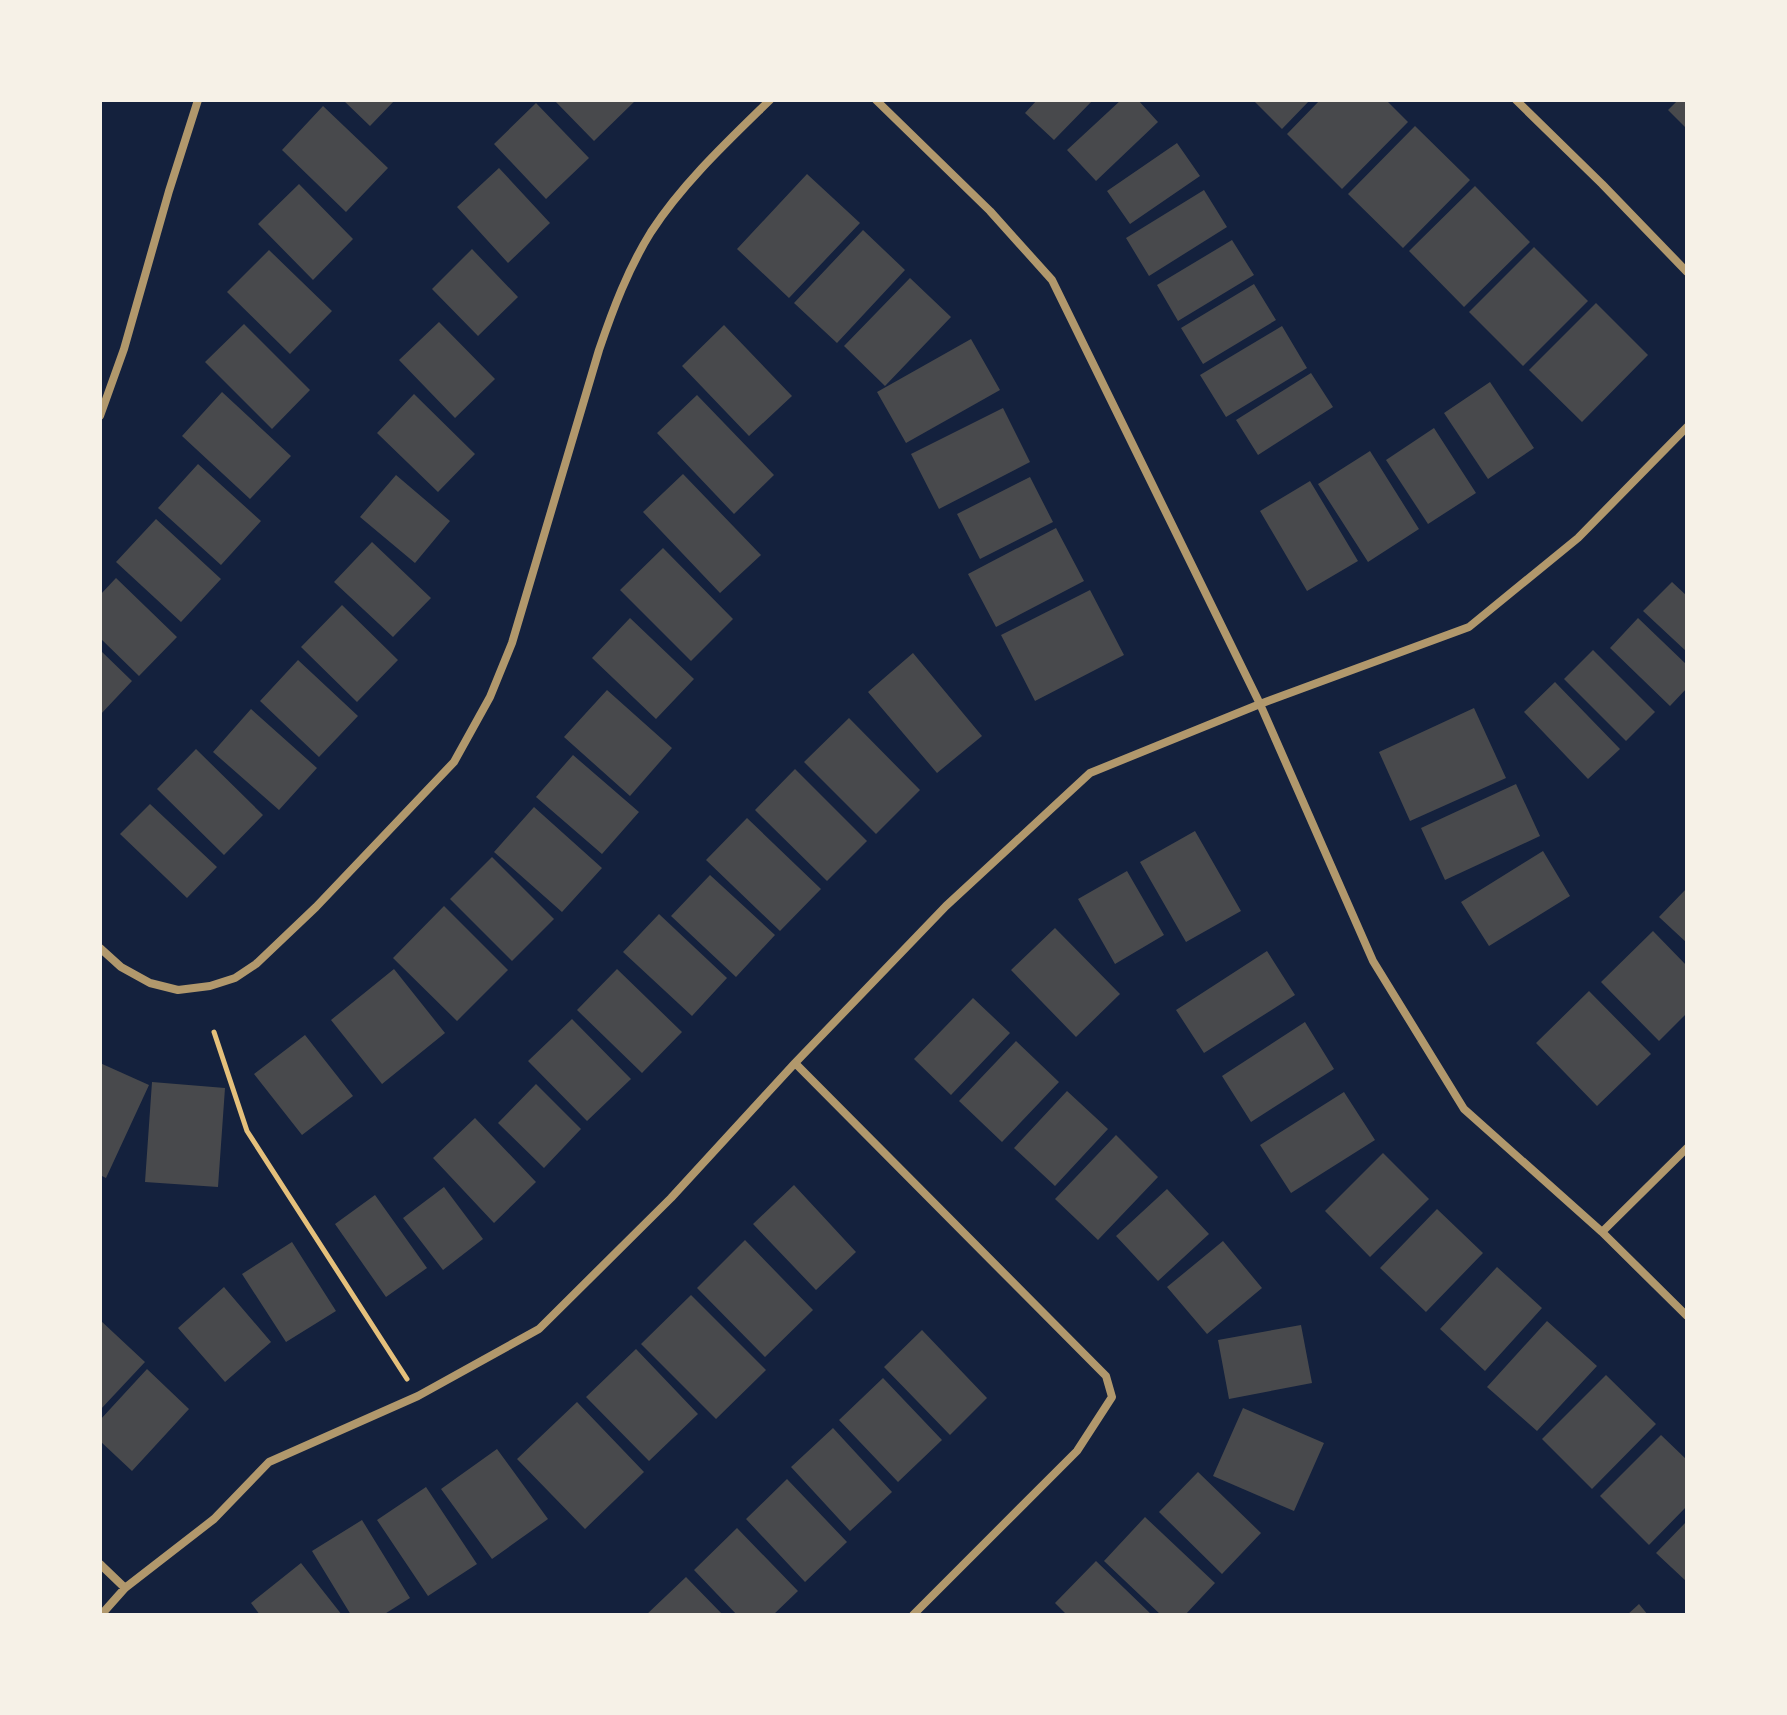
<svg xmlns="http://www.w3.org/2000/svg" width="1787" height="1715" font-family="'Noto Serif',serif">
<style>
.building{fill:#48494c}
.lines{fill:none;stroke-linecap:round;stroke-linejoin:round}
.path{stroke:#e5c07b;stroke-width:5}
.minor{stroke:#b1986c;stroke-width:8}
</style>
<rect width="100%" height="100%" fill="#14213d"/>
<path class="building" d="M 343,100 L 395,100 L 370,126 Z
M 554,100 L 636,100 L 594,141 Z
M 1037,100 L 1093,100 L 1054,140 L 1025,113 Z
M 1121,100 L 1138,100 L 1158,122 L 1096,181 L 1067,150 Z
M 1253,100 L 1310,100 L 1282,129 Z
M 1320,100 L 1386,100 L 1408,122 L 1342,189 L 1287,134 Z
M 1678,100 L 1687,100 L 1687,129 L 1668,110 Z
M 536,103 L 589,158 L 546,199 L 494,144 Z
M 323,106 L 388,168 L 346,212 L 282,150 Z
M 1415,126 L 1470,180 L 1403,248 L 1348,194 Z
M 1177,143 L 1200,176 L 1130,224 L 1107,191 Z
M 499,168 L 550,223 L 508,263 L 457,207 Z
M 807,174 L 860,223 L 789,298 L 737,249 Z
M 299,184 L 353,239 L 313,280 L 258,224 Z
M 1475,186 L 1530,242 L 1464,307 L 1409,251 Z
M 1204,190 L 1227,227 L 1149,276 L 1126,238 Z
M 863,230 L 905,270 L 837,343 L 794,303 Z
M 1232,240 L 1254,275 L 1178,321 L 1157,285 Z
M 1534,247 L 1588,301 L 1523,366 L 1469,312 Z
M 472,249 L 518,297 L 478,336 L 432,289 Z
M 269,250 L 332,311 L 290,354 L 227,292 Z
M 910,278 L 951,317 L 885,386 L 844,346 Z
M 1254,284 L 1276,320 L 1203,364 L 1181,328 Z
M 1596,303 L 1648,355 L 1582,422 L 1529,370 Z
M 439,322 L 495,379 L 455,418 L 399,360 Z
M 244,324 L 310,390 L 272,429 L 205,362 Z
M 724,325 L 792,396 L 749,436 L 682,366 Z
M 1282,326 L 1307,368 L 1226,417 L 1200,375 Z
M 971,339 L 1000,390 L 906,443 L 877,392 Z
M 1311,373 L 1333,407 L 1258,455 L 1236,420 Z
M 1490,382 L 1534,448 L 1488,479 L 1444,413 Z
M 222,392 L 291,456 L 250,499 L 182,436 Z
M 414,394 L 475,454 L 438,492 L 377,433 Z
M 697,395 L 774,475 L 734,514 L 657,433 Z
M 1003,408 L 1030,462 L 939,509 L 911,454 Z
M 1434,428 L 1476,493 L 1428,524 L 1386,460 Z
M 1370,451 L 1419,529 L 1368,562 L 1318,484 Z
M 198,464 L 261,521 L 221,565 L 158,508 Z
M 683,474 L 761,555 L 720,593 L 643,512 Z
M 396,475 L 450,521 L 415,563 L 360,517 Z
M 1030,477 L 1053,522 L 980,559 L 957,514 Z
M 1310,481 L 1358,561 L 1307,591 L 1260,511 Z
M 156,519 L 221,579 L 181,622 L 116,562 Z
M 1056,528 L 1084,581 L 996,627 L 968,574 Z
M 372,542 L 431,598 L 393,637 L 334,582 Z
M 663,548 L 733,619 L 691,661 L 620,590 Z
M 116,578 L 177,637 L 139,676 L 100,638 L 100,595 Z
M 1672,582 L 1687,596 L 1687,652 L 1643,611 Z
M 1090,590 L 1124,655 L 1035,701 L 1001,635 Z
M 342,605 L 398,660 L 357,702 L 301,647 Z
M 630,618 L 694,679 L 656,719 L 592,658 Z
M 1638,618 L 1687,665 L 1687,688 L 1670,706 L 1610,648 Z
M 100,650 L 132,681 L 100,715 Z
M 1593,650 L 1655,712 L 1626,741 L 1564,679 Z
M 913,653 L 982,736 L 937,773 L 868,692 Z
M 298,660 L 358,716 L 319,757 L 260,701 Z
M 1555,682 L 1620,749 L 1588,779 L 1524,712 Z
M 607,690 L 672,748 L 630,796 L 564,737 Z
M 1474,708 L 1506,778 L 1410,821 L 1379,752 Z
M 251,709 L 317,768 L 279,810 L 213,752 Z
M 849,718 L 920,790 L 876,834 L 804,762 Z
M 196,749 L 263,815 L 224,855 L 157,789 Z
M 573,755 L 639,812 L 602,854 L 536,797 Z
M 795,769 L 867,841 L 827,881 L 755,810 Z
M 1516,784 L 1540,836 L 1445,880 L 1421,828 Z
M 150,804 L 217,867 L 187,898 L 120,834 Z
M 534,807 L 602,868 L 562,912 L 494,852 Z
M 747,818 L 821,889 L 780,931 L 706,860 Z
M 1195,831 L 1241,911 L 1186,942 L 1140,862 Z
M 1543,851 L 1570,896 L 1489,946 L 1461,902 Z
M 492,857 L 554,919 L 512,961 L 450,899 Z
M 1127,871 L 1164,935 L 1115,964 L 1078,899 Z
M 710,875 L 775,935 L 736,977 L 671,916 Z
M 1687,888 L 1687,943 L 1659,917 Z
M 444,906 L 508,970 L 457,1021 L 393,958 Z
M 659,914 L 727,978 L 692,1016 L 623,952 Z
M 1055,928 L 1120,994 L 1076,1037 L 1011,970 Z
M 1653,931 L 1687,966 L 1687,1013 L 1659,1041 L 1601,982 Z
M 1267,951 L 1295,995 L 1204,1053 L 1176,1010 Z
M 394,969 L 445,1033 L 382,1084 L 331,1020 Z
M 617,969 L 682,1032 L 642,1073 L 577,1010 Z
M 1589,991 L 1651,1054 L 1597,1106 L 1536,1043 Z
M 973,998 L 1010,1033 L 951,1095 L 914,1059 Z
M 572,1019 L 631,1079 L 587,1121 L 528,1061 Z
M 1305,1022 L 1334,1069 L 1251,1122 L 1222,1076 Z
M 305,1035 L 353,1096 L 302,1135 L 254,1074 Z
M 1016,1041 L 1059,1082 L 1002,1142 L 959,1101 Z
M 100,1063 L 149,1085 L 106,1178 L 100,1175 Z
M 152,1082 L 225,1088 L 218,1187 L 145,1182 Z
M 536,1084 L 581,1129 L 544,1168 L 498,1123 Z
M 1067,1091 L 1108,1129 L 1055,1186 L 1014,1148 Z
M 1344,1092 L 1375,1140 L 1291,1193 L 1260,1145 Z
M 475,1118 L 536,1182 L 494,1223 L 433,1158 Z
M 1116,1135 L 1158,1177 L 1098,1240 L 1055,1199 Z
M 1383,1153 L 1429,1199 L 1370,1257 L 1325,1211 Z
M 794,1185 L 856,1252 L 816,1290 L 753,1224 Z
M 444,1187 L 483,1239 L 443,1270 L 403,1218 Z
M 1167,1189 L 1209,1234 L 1158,1281 L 1116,1236 Z
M 375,1195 L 427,1268 L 386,1297 L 335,1224 Z
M 1437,1209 L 1483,1253 L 1426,1312 L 1380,1268 Z
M 745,1240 L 813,1310 L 765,1357 L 697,1288 Z
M 1223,1241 L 1262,1288 L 1207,1334 L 1167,1287 Z
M 292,1242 L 336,1311 L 286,1342 L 242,1274 Z
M 1497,1267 L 1542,1308 L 1485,1371 L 1440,1329 Z
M 224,1287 L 271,1342 L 225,1382 L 178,1328 Z
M 691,1295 L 766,1370 L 716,1419 L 641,1344 Z
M 100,1320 L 145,1362 L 100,1410 Z
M 1547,1321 L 1597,1366 L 1537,1431 L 1487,1387 Z
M 1301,1325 L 1312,1383 L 1229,1399 L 1218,1340 Z
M 922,1330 L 987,1398 L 950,1435 L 884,1367 Z
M 636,1349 L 698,1414 L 649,1461 L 586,1397 Z
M 147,1369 L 189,1409 L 132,1471 L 100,1441 L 100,1420 Z
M 1606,1375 L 1656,1424 L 1592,1489 L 1542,1439 Z
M 883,1378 L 942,1440 L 898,1482 L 839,1420 Z
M 577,1402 L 644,1472 L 585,1529 L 517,1459 Z
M 1243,1408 L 1324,1443 L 1294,1511 L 1213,1476 Z
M 833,1428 L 892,1492 L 850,1531 L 791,1467 Z
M 1661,1435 L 1687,1460 L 1687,1506 L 1649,1545 L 1600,1496 Z
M 497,1449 L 548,1519 L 492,1559 L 441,1489 Z
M 1198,1472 L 1261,1533 L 1222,1574 L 1159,1512 Z
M 787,1479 L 847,1542 L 805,1582 L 746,1519 Z
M 426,1487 L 477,1564 L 428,1596 L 377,1520 Z
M 1145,1517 L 1215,1583 L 1185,1615 L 1161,1615 L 1104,1561 Z
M 362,1520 L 410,1598 L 383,1615 L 351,1615 L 312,1551 Z
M 1687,1521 L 1687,1582 L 1656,1553 Z
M 737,1528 L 798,1591 L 773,1615 L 737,1615 L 694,1570 Z
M 1096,1561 L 1152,1615 L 1067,1615 L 1055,1603 Z
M 301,1563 L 342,1615 L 260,1615 L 251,1603 Z
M 686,1577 L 723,1615 L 646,1615 Z
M 1639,1604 L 1648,1615 L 1627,1615 Z"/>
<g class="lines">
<path class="path" d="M 214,1032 L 247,1131 L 407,1379"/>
<path class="minor" d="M 876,100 L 990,211 L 1052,280 L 1260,704 L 1373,961 L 1464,1109 L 1602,1232 L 1687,1316
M 1516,100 L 1602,184 L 1687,272
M 100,416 L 124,349 L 169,191 L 198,100
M 100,948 L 121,967 L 150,983 L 178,990 L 210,986 L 235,978 L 256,964 L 316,907 L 454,762 L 490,697 L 512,643 L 599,350 C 613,309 628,269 651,232 C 683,183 728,141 770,100
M 795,1063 L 1106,1376 L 1112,1397 L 1077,1451 L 913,1615
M 1602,1232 L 1687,1148
M 100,1564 L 125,1588
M 101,1615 L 125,1588 L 214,1519 L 269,1462 L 418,1396 L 539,1329 L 671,1198 L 795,1063 L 946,906 L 1090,773 L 1260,704 L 1469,627 L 1578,538 L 1687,427"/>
</g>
<rect width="1787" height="1715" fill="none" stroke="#f6f1e7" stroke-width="204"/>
</svg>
